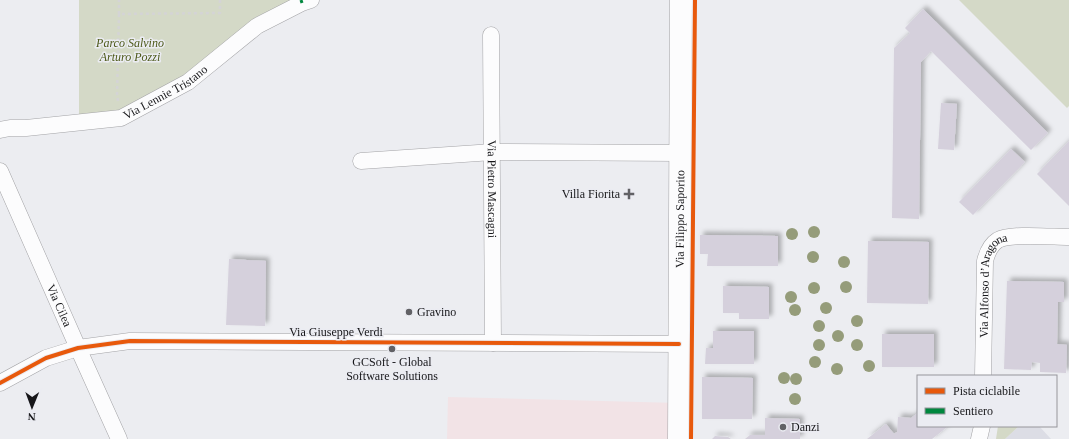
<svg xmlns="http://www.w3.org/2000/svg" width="1069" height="439" font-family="'Times New Roman',serif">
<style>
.built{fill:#dcdde5}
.industrial{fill:#f2e3e6}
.green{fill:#d4d9c7}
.building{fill:#d5d0dc;filter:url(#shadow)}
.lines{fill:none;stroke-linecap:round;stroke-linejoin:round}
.street-casing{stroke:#a3a3a6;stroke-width:17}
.secondary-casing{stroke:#a3a3a6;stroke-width:23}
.path{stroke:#d4d4d5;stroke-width:2.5;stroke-dasharray:3 3;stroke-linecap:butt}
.street{stroke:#fcfcfd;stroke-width:16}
.secondary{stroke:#fcfcfd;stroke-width:22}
.quiet{stroke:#00873e;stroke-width:3;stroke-dasharray:6 3;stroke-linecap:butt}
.cycleway-casing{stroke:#ebecf2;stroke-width:6}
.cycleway{stroke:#e8590c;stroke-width:4}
.tree{fill:#959c7a}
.poi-dot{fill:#616165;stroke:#ebecf2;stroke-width:1.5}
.labels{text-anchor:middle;stroke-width:3;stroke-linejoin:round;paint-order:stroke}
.park-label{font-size:12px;font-style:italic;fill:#4d5919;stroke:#ebecf2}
.street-label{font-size:12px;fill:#161619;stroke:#ebecf2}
.poi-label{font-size:12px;fill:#161619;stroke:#ebecf2;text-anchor:start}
</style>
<defs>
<filter id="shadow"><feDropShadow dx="3.5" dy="-3.5" stdDeviation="2" flood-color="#0004"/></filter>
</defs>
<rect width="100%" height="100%" fill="#ecedf1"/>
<path class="built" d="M 1019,426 L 1039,426 L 1051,439 L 1005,439 Z"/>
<path class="industrial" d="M 448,397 L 678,403 L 677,439 L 447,439 Z"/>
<path class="green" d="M 79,0 L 294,0 L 175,83 L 120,111 L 79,118 Z
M 959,0 L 1069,0 L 1069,106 L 1067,108 Z
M 998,426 L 1019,426 L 1005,439 L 996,439 Z"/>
<path class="building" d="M 923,9 L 1048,133 L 1031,150 L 931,51 L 921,62 L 919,219 L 892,218 L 894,48 L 910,33 L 905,28 Z
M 941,103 L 957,104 L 954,150 L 938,149 Z
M 1069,141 L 1069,206 L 1037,174 Z
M 1011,149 L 1025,162 L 973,215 L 959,202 Z
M 700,235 L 778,236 L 778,266 L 707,266 L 708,254 L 700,254 Z
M 868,241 L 929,242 L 928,304 L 867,303 Z
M 229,259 L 266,261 L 265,326 L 226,325 Z
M 1007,281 L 1064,282 L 1064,302 L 1058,302 L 1057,344 L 1067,345 L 1066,373 L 1040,372 L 1040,363 L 1032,362 L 1031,370 L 1004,369 Z
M 723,286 L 769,287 L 769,319 L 739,319 L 739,313 L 723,313 Z
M 713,331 L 754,331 L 754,364 L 705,364 L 706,348 L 713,348 Z
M 882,334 L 934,334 L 934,367 L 882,367 Z
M 702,377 L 753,378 L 752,419 L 702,419 Z
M 918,413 L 918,426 L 946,426 L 947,427 L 932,439 L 867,439 L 886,424 L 894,434 L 897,432 L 898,417 L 911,418 Z
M 765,418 L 800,419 L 800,439 L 745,439 L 750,435 L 765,435 Z
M 715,436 L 728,437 L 731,439 L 712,439 Z"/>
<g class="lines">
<g class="street-casing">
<g id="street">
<path id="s1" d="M 491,35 L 493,343"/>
<path id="s2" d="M 0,130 L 10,128 L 26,128 L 121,118 L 188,82 L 257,26 L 302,3 L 311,0"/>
<path d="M 361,161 L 493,152 L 681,153"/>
<path id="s3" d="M 0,171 L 78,348 L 119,439"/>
<path id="s4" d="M 983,376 L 985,261 C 987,253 990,245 998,240 C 1010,233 1053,237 1069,237"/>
<path d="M 0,383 L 46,358 L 78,348 L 130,341 L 679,344"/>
<path d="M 979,439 L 982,426"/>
</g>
</g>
<g class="secondary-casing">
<g id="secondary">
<path id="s5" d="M 679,439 L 681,0"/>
</g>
</g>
<path class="path" d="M 119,14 L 119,0
M 118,101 L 117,95 L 119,14 L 220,13 L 220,0"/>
<use href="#street" class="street"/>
<use href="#secondary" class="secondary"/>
<path class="quiet" d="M 301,0 L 302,3"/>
<g class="cycleway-casing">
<path id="cycleway" d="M 0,383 L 46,358 L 78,348 L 130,341 L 679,344
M 691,439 L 695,0"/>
</g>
<use href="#cycleway" class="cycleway"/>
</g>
<g class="tree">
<circle cx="814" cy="232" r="6"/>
<circle cx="792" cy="234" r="6"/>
<circle cx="813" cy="257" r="6"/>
<circle cx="844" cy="262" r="6"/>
<circle cx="846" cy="287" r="6"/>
<circle cx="814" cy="288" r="6"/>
<circle cx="791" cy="297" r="6"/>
<circle cx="826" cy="308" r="6"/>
<circle cx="795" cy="310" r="6"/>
<circle cx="857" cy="321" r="6"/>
<circle cx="819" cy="326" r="6"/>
<circle cx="838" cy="336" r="6"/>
<circle cx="819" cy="345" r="6"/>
<circle cx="857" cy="345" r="6"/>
<circle cx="815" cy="362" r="6"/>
<circle cx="869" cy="366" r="6"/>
<circle cx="837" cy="369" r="6"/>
<circle cx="784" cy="378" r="6"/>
<circle cx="796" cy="379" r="6"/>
<circle cx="795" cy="399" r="6"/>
</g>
<g class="poi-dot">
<path d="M627 188h4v4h4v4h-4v4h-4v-4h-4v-4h4z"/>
<circle cx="409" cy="312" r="4"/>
<circle cx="392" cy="349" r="4"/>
<circle cx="783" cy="427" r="4"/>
</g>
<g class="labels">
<g class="park-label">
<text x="130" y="47">Parco Salvino<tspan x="130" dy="14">Arturo Pozzi</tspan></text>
</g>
<g class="street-label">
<text dy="4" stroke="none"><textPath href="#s2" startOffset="173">Via Lennie Tristano</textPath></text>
<text dy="4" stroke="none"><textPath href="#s1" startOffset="154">Via Pietro Mascagni</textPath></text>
<text dy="4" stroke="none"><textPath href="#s5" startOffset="220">Via Filippo Saporito</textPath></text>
<text dy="4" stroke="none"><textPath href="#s4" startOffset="94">Via Alfonso d’Aragona</textPath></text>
<text dy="4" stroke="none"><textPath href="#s3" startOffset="147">Via Cilea</textPath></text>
<text x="336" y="336">Via Giuseppe Verdi</text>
</g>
<g class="poi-label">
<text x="620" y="198" text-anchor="end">Villa Fiorita</text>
<text x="417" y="316">Gravino</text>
<text x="392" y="366" text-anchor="middle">GCSoft - Global<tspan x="392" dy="14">Software Solutions</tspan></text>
<text x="791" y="431">Danzi</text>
</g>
</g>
<rect x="917" y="375" width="140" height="52" fill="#ebecf2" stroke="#96969b"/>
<rect x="925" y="388" width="20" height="6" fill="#e8590c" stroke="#96969b"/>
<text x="953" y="395" font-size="12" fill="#161619">Pista ciclabile</text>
<rect x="925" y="408" width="20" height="6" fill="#00873e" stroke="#96969b"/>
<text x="953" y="415" font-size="12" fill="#161619">Sentiero</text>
<g transform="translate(32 407) rotate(181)" stroke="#ebecf2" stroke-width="3" paint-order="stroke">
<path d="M0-3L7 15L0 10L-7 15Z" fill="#161619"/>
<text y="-6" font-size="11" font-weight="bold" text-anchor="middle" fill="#161619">N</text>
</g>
</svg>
